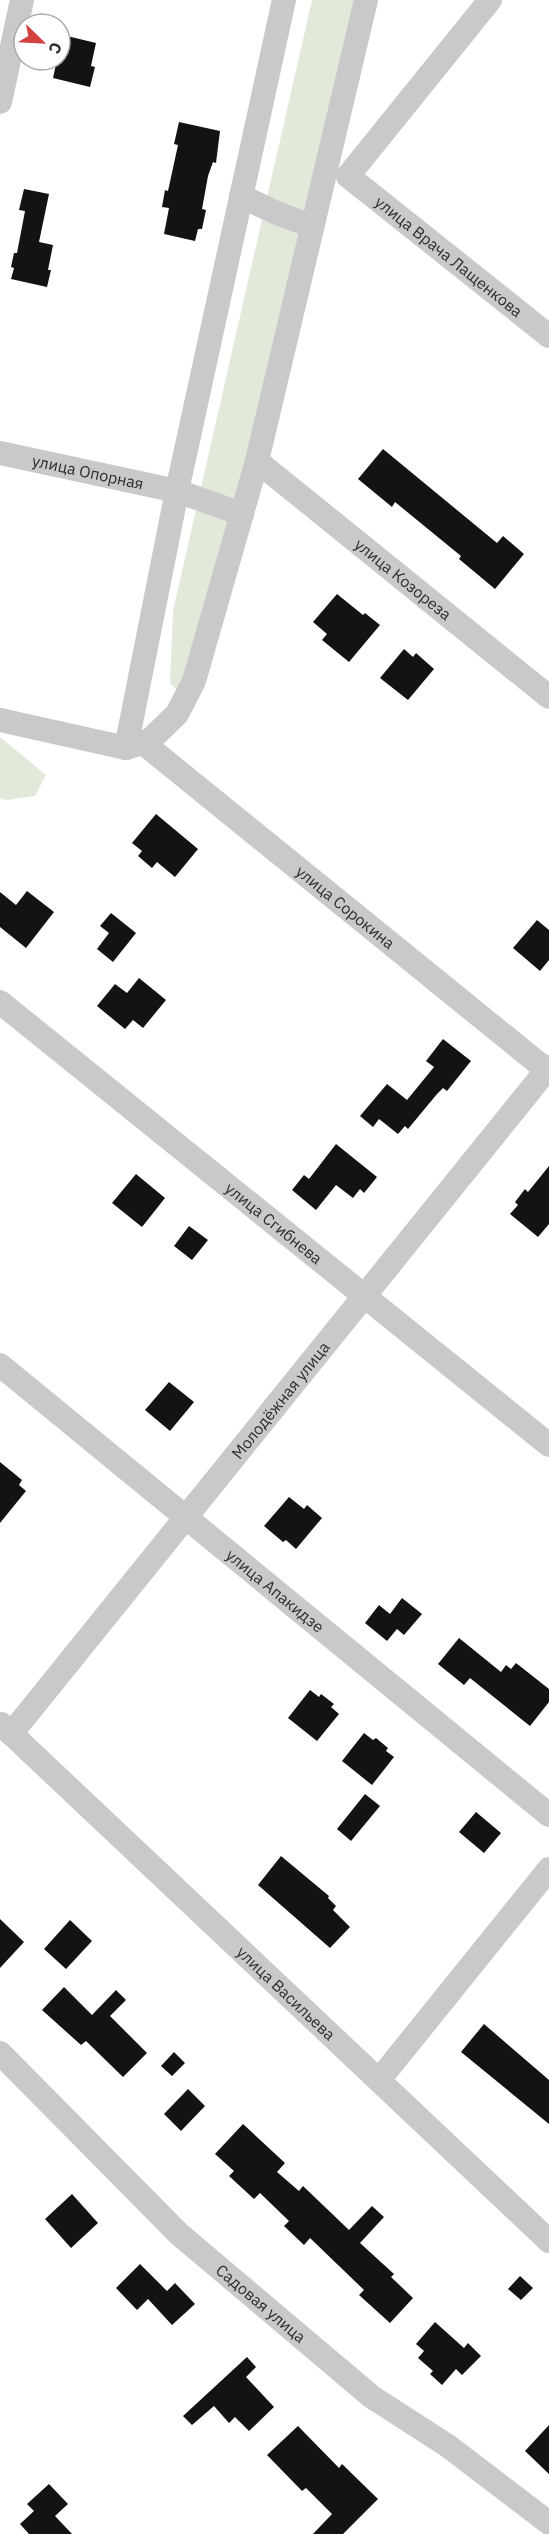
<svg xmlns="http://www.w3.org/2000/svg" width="549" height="2534" font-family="'IBM Plex Sans',sans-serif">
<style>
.green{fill:#e1e9db}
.building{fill:#131313}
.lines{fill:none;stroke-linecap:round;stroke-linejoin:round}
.minor{stroke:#c9c9c9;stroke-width:24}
.labels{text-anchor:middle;stroke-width:6;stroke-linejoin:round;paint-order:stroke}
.street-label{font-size:16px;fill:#2c2c2c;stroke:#fff}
</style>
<rect width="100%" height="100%" fill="#fff"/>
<path class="green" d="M 312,0 L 361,0 L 239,511 L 188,676 L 177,690 L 170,683 L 173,611 Z
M 0,737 L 46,775 L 35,796 L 6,800 L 0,798 Z"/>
<path class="building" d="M 63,35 L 96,43 L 91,66 L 95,67 L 90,87 L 53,78 L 57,60 L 60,60 Z
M 179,122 L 220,131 L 216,163 L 213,162 L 208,176 L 202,209 L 206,210 L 202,229 L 198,229 L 195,241 L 164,234 L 169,208 L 162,207 L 165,190 L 168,191 L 178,145 L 174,144 Z
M 24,189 L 49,194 L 39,242 L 53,245 L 48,270 L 51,270 L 47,287 L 11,279 L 14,268 L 11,267 L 14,253 L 17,253 L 25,211 L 19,210 Z
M 383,449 L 497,543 L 503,536 L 524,554 L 495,589 L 459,559 L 461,556 L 395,502 L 392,507 L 358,479 Z
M 337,594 L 363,615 L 365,613 L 380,625 L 349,662 L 322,640 L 327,634 L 313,622 Z
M 404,649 L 413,657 L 416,653 L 434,669 L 408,700 L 380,678 Z
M 156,814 L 198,849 L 175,877 L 157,862 L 152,868 L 138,856 L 142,851 L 132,843 Z
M 27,891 L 54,912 L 26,948 L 0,927 L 0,892 L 16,905 Z
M 111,913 L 136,933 L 113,962 L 97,949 L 109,933 L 100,926 Z
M 537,920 L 549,930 L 549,960 L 540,971 L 513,948 Z
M 139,978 L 166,1000 L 143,1028 L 133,1020 L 125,1029 L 97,1006 L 115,984 L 127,993 Z
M 443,1039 L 471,1061 L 447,1091 L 443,1088 L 437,1094 L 408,1129 L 405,1126 L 398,1134 L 379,1119 L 373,1127 L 360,1116 L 387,1084 L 407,1100 L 434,1067 L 426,1061 Z
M 336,1144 L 377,1177 L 364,1193 L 360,1189 L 353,1198 L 336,1185 L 316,1210 L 292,1190 L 304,1175 L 309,1179 Z
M 549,1166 L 549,1224 L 538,1237 L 510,1214 L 518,1205 L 515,1202 L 525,1189 L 528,1192 Z
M 136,1174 L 165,1198 L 142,1227 L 112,1203 Z
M 189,1226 L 208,1240 L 192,1260 L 174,1246 Z
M 169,1382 L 194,1402 L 170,1431 L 145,1410 Z
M 0,1462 L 22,1480 L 19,1485 L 26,1491 L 0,1523 Z
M 289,1497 L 304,1509 L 307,1505 L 322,1518 L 296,1549 L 286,1540 L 283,1542 L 264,1526 Z
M 402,1598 L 422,1614 L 404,1635 L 397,1629 L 387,1641 L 365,1623 L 379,1605 L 390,1614 Z
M 459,1638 L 501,1672 L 506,1665 L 511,1669 L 516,1663 L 549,1689 L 549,1702 L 530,1726 L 470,1678 L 464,1685 L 438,1664 Z
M 310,1690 L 319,1697 L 321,1694 L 334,1704 L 331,1707 L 339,1714 L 317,1741 L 288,1718 Z
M 364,1733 L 373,1740 L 376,1738 L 388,1748 L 386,1751 L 394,1757 L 372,1785 L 342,1761 Z
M 365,1794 L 380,1806 L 351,1841 L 337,1829 Z
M 476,1812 L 501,1833 L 484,1853 L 459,1832 Z
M 281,1856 L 329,1896 L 328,1898 L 336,1906 L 333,1910 L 350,1927 L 330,1948 L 258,1885 Z
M 0,1919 L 24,1942 L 0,1968 Z
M 70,1920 L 92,1941 L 66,1969 L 44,1949 Z
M 64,1987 L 92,2015 L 116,1990 L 126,2000 L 110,2016 L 147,2053 L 123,2077 L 86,2041 L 81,2045 L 42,2010 Z
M 484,2024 L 549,2080 L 549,2124 L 461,2052 Z
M 174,2052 L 185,2063 L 172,2076 L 161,2066 Z
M 188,2089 L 205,2106 L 181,2131 L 164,2114 Z
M 243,2124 L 285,2163 L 277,2172 L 299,2191 L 303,2186 L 349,2230 L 372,2206 L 384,2217 L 360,2243 L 394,2274 L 391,2277 L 413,2298 L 390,2323 L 359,2295 L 364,2290 L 310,2238 L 304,2245 L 284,2226 L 289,2221 L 260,2193 L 254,2199 L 229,2176 L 234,2171 L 215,2154 Z
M 72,2194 L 98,2223 L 71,2248 L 45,2219 Z
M 140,2264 L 167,2291 L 175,2283 L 195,2304 L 172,2325 L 148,2299 L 137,2310 L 116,2288 Z
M 520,2276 L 533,2288 L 521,2300 L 508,2289 Z
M 435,2322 L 464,2348 L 468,2343 L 481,2356 L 462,2375 L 456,2369 L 442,2385 L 430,2374 L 433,2371 L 418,2358 L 424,2351 L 416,2344 Z
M 247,2357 L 256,2367 L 246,2377 L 274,2407 L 249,2431 L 235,2417 L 229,2423 L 214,2406 L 192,2425 L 183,2416 Z
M 549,2425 L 549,2474 L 525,2451 Z
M 298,2426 L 339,2468 L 342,2464 L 378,2499 L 343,2534 L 313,2534 L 332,2514 L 306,2488 L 302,2491 L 267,2455 Z
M 49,2484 L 68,2504 L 55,2516 L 72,2534 L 29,2534 L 20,2524 L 34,2511 L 27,2504 Z"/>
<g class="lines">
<g class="minor">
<path d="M 0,102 L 22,0"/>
<path id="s1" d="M 348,176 L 549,336"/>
<path d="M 348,176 L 490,0"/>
<path d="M 241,196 L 279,214 L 312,226"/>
<path id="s2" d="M 0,453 L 177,491 L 242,514"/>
<path id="s3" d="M 257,461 L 549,697"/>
<path d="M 0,720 L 126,748"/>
<path id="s4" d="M 142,742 L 549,1072"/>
<path d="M 126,748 L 150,740 L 177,714 L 194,681 L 257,461 L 366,0"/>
<path d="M 126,748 L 177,491 L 284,0"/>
<path id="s5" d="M 0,1002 L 549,1445"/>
<path id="s6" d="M 0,1365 L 549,1815"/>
<path id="s7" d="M 1,1724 L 549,2241"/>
<path id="s8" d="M 11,1734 L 549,1067"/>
<path id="s9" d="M 0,2053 L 179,2234 L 372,2397 L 448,2446 L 549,2523"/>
<path d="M 379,2080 L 549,1869"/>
</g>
</g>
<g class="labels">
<g class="street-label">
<text dy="6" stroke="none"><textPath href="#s1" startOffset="129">улица Врача Лащенкова</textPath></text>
<text dy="6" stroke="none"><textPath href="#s2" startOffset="90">улица Опорная</textPath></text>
<text dy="6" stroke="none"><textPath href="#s3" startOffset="188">улица Козореза</textPath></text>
<text dy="6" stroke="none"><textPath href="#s4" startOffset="262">улица Сорокина</textPath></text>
<text dy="6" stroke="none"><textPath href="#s5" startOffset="352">улица Сгибнева</textPath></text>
<text dy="6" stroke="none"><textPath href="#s8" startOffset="429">Молодёжная улица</textPath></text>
<text dy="6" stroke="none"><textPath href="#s6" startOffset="356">улица Апакидзе</textPath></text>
<text dy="6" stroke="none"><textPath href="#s7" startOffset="392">улица Васильева</textPath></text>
<text dy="6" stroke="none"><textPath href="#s9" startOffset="362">Садовая улица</textPath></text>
</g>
</g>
<g transform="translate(42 42) rotate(114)"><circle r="28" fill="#ffffff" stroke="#ababab" stroke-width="1.5"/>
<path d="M0-4.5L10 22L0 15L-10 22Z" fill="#d3413e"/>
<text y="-9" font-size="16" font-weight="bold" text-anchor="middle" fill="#2c2c2c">С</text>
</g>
</svg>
